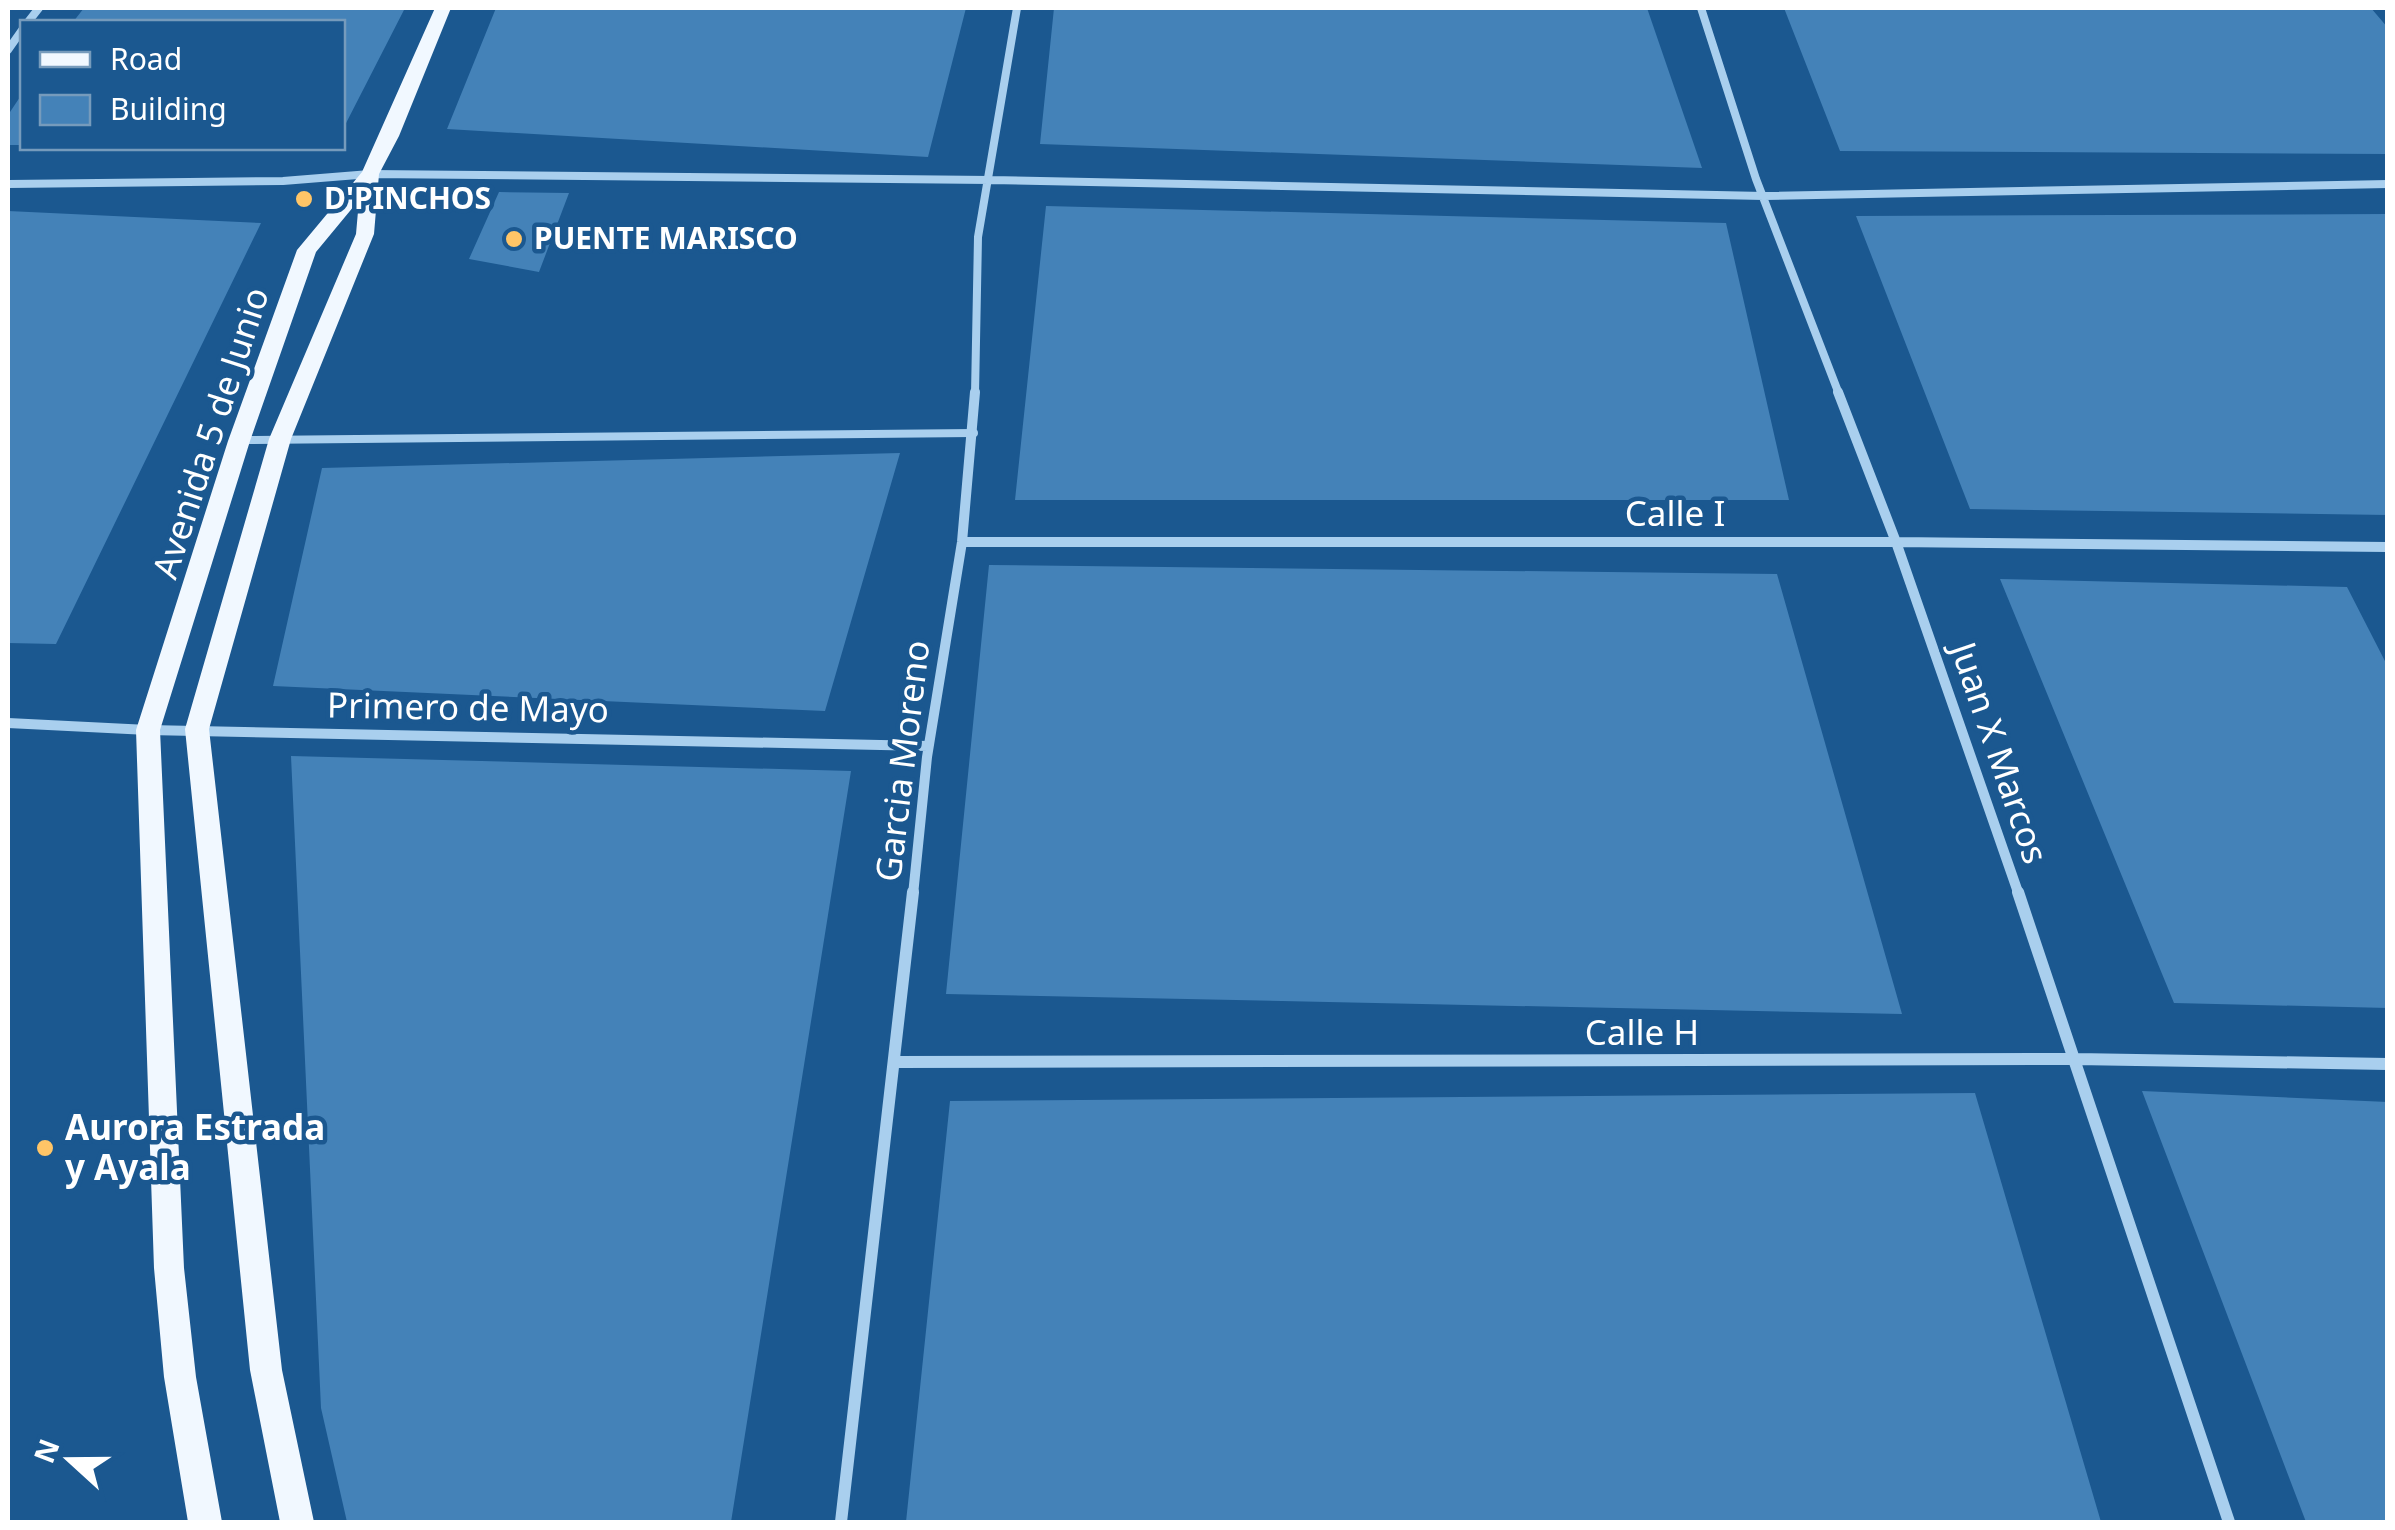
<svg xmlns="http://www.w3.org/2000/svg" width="2395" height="1530" font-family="'Noto Sans',sans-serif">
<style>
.building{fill:#4482b8}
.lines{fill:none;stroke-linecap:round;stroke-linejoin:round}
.lane{stroke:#a9cfee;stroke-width:8}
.street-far2{stroke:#a9cfee;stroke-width:8}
.street-far1{stroke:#a9cfee;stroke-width:10}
.street{stroke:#a9cfee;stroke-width:12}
.primary{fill:#f1f8ff;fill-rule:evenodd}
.poi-dot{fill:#ffc567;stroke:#1b5890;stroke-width:4}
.labels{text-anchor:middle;stroke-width:9;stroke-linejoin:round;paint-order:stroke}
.far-poi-label{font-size:30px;font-weight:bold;fill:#fff;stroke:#1b5890;text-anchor:start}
.street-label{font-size:35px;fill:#fff;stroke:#1b5890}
.poi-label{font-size:35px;font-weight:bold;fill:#fff;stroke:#1b5890;text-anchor:start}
</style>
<rect width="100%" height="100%" fill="#1b5890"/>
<path class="building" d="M 84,8 L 405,8 L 342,131 L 342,22 L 73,22 Z
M 496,8 L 966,8 L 928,157 L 447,129 Z
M 1054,8 L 1647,8 L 1702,168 L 1040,144 Z
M 1784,8 L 2371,8 L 2388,28 L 2388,154 L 1840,151 Z
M 22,94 L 22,145 L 8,145 L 8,115 Z
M 499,192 L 569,193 L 539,272 L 469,259 Z
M 1046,206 L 1726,223 L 1789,500 L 1015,500 Z
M 8,211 L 261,223 L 56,644 L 8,643 Z
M 2388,214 L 2388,515 L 1970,509 L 1856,216 Z
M 900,453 L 825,711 L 273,686 L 322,468 Z
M 989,565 L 1777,574 L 1902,1014 L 946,994 Z
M 2000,579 L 2347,587 L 2388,667 L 2388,1008 L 2174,1003 Z
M 291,756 L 851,771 L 731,1522 L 347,1522 L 321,1408 Z
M 2142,1091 L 2388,1102 L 2388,1522 L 2306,1522 Z
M 1975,1093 L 2101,1522 L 906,1522 L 950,1101 Z"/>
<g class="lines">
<path class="lane" d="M 243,440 L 974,433"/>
<path class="street-far2" d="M 1701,8 L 1756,179 L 1839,394
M 28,22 L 39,8
M 8,50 L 22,30
M 8,184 L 283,181 L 370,174 L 990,180 L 1764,196 L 2388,184
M 975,394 L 978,237 L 1017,8"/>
<path class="street-far1" d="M 1838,392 L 1896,542 L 2019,895
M 962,542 L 1896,542 L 2388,547
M 8,723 L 148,730 L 928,746
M 913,895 L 927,757 L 962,542 L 975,392"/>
<path class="street" d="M 2018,892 L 2229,1522
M 896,1062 L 2076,1059 L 2388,1064
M 841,1522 L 913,892"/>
<path class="primary" d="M 435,8 L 451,8 L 399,136 L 379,174 L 374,234 L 291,439 L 209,729 L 282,1370 L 314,1522 L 280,1522 L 250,1370 L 185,729 L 269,439 L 356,234 L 359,200 L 316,252 L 250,441 L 160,730 L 184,1268 L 196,1377 L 222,1522 L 188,1522 L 164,1377 L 154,1268 L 136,730 L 228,441 L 297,250 L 362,172 Z"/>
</g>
<g class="poi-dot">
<circle cx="304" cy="199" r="10"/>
<circle cx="514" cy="239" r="10"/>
<circle cx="45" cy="1148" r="10"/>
</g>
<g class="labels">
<g class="far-poi-label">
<text x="324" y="209">D'PINCHOS</text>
<text x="534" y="249">PUENTE MARISCO</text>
</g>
<g class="street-label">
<text transform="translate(211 433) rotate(-72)" y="12">Avenida 5 de Junio</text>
<text x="1675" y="526">Calle I</text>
<text transform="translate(468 708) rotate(1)" y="12">Primero de Mayo</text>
<text transform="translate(1999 753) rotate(71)" y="12">Juan X Marcos</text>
<text transform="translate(903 761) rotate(-83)" y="12">Garcia Moreno</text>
<text x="1642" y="1045">Calle H</text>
</g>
<g class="poi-label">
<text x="65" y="1140">Aurora Estrada<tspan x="65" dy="40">y Ayala</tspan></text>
</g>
</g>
<rect width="2395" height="1530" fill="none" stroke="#ffffff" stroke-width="20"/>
<rect x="20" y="20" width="325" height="130" fill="#1b5890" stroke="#769bbc" stroke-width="2.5"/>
<rect x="40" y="52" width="50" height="15" fill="#f1f8ff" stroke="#769bbc" stroke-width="2.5"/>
<text x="110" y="70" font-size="30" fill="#ffffff">Road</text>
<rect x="40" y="95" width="50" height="30" fill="#4482b8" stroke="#769bbc" stroke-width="2.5"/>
<text x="110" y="120" font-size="30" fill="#ffffff">Building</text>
<g transform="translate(70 1460) rotate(291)" stroke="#1b5890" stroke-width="8" paint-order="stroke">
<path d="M0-8L18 38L0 25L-18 38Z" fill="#ffffff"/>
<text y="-15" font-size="28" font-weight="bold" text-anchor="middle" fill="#ffffff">N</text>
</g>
</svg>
